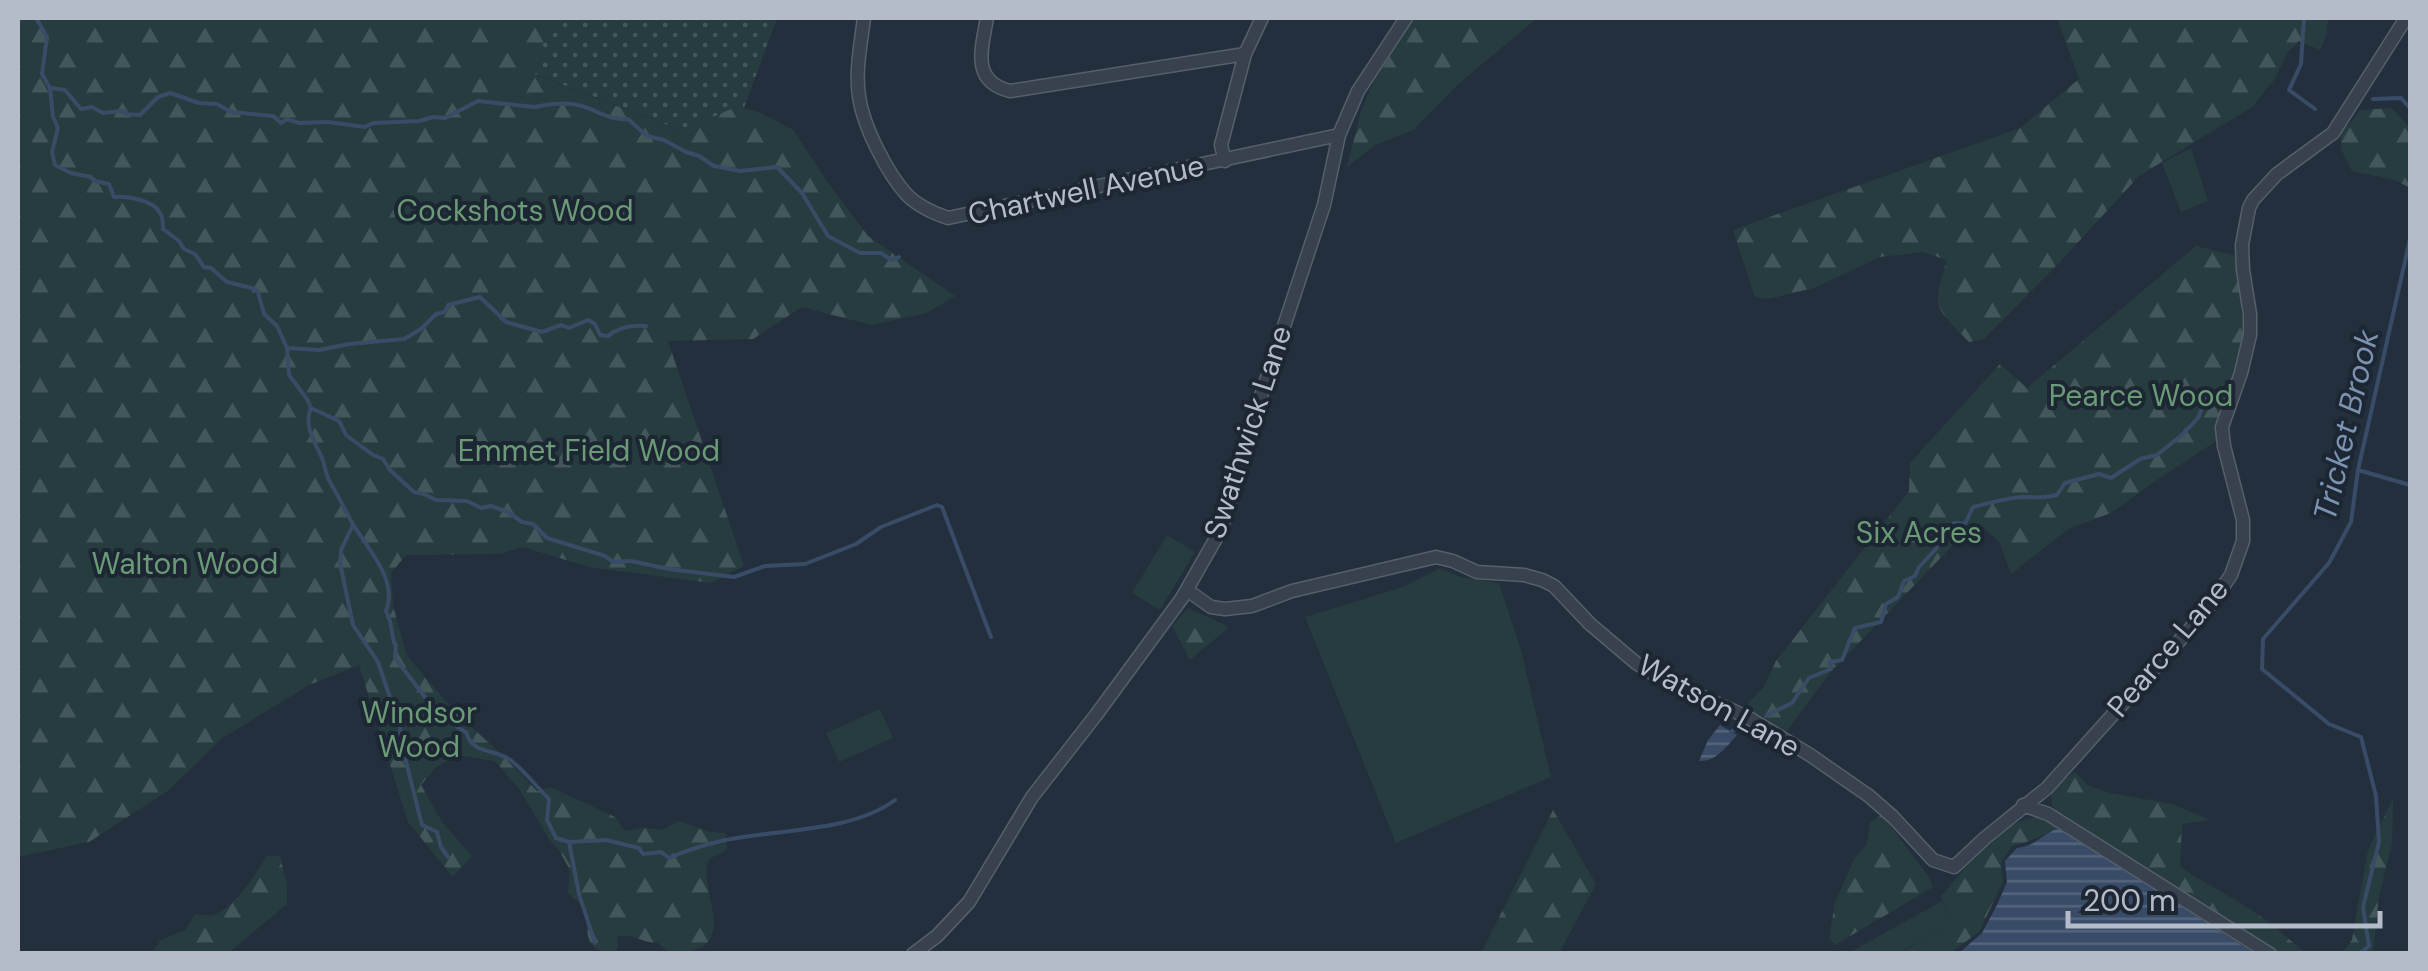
<svg xmlns="http://www.w3.org/2000/svg" width="2428" height="971" font-family="'DM Sans',sans-serif">
<style>
.green{fill:#263c3f}
.forest{fill:url(#forest-firs)}
.park{fill:url(#park-dots)}
.water{fill:url(#water-rules)}
.lines{fill:none;stroke-linecap:round;stroke-linejoin:round}
.stream{stroke:#394c67;stroke-width:4}
.minor-casing{stroke:#565f6c;stroke-width:15}
.minor{stroke:#38414e;stroke-width:12}
.labels{text-anchor:middle;stroke-width:8;stroke-linejoin:round;paint-order:stroke}
.street-label{font-size:30px;fill:#b4bcc9;stroke:#1d2633}
.park-label{font-size:30px;fill:#6b9a76;stroke:#1d2633}
.water-label{font-size:32px;font-style:italic;fill:#7c92b1;stroke:#1d2633}
</style>
<defs>
<pattern id="forest-firs" width="22" height="20" patternUnits="userSpaceOnUse" patternTransform="scale(2.5)"><rect width="22" height="20" fill="#263c3f"/><path d="M5 1l3.5 6h-7zM16 11l3.5 6h-7z" fill="#435659"/></pattern>
<pattern id="park-dots" width="8" height="8" patternUnits="userSpaceOnUse" patternTransform="scale(2.5)"><rect width="8" height="8" fill="#263c3f"/><path d="M2 2h.1M6 6h.1" fill="none" stroke="#435659" stroke-width="1.8" stroke-linecap="round"/></pattern>
<pattern id="water-rules" width="6" height="5" patternUnits="userSpaceOnUse" patternTransform="scale(2.5)"><rect width="6" height="5" fill="#394c67"/><path d="M0 2.5h6" fill="none" stroke="#53647b"/></pattern>
</defs>
<rect width="100%" height="100%" fill="#242f3e"/>
<path class="green" d="M 2191,148 L 2208,201 L 2181,212 L 2162,163 Z
M 1167,535 L 1195,552 L 1160,610 L 1132,593 Z
M 1440,568 L 1460,577 L 1499,583 L 1521,650 L 1551,777 L 1396,843 L 1305,617 L 1403,587 Z
M 880,709 L 893,738 L 839,762 L 826,733 Z
M 1942,901 L 1948,917 L 1946,927 L 1898,953 L 1847,954 Z"/>
<path class="forest" d="M 18,18 L 549,18 L 536,75 L 682,131 L 737,106 L 761,113 L 793,130 L 828,183 L 868,236 L 955,296 L 927,313 L 871,325 L 802,307 L 753,339 L 668,341 L 744,566 L 711,583 L 589,567 L 523,547 L 500,554 L 406,555 L 391,573 L 393,606 L 407,656 L 454,711 L 500,753 L 537,791 L 550,787 L 615,817 L 625,831 L 642,828 L 663,830 L 679,821 L 709,832 L 726,833 L 727,850 L 709,859 C 695,892 748,953 670,953 L 658,943 C 642,943 633,933 617,936 L 618,946 L 615,953 C 584,953 587,932 586,909 L 568,893 L 570,870 L 560,852 L 549,839 L 520,790 L 495,761 L 457,755 L 436,767 L 421,785 L 442,822 L 472,856 L 453,877 L 408,822 L 359,665 L 309,685 L 221,739 L 169,790 L 89,842 L 18,857 Z
M 1414,18 L 1537,18 L 1457,85 L 1413,130 L 1375,145 L 1347,167 L 1361,111 L 1373,83 Z
M 2057,18 L 2328,18 L 2326,36 L 2320,50 L 2299,41 L 2287,53 L 2274,80 L 2252,107 L 2139,176 L 2059,263 L 1984,339 L 1969,342 C 1935,306 1931,309 1947,260 L 1923,252 L 1880,257 L 1814,288 L 1768,299 L 1755,297 L 1733,230 L 2020,128 L 2079,79 Z
M 2392,108 L 2410,128 L 2410,188 L 2395,180 L 2352,171 L 2341,149 L 2341,133 L 2361,110 Z
M 2196,246 L 2237,256 L 2244,341 L 2223,406 L 2216,441 L 2157,480 L 2111,513 L 2068,529 L 2011,574 L 1999,541 L 1979,524 L 1951,547 L 1829,674 L 1786,732 L 1744,708 L 1763,688 L 1776,661 L 1909,491 L 1910,463 L 2000,364 L 2027,388 Z
M 1188,608 L 1229,627 L 1190,660 L 1172,626 Z
M 2075,772 L 2087,785 L 2110,793 L 2172,804 L 2210,820 L 2182,824 L 2180,866 C 2200,881 2221,891 2242,904 C 2265,918 2285,936 2305,953 L 2279,953 L 2055,814 L 2052,804 L 2051,790 Z
M 2393,799 L 2392,843 L 2379,896 L 2373,953 L 2342,953 L 2352,940 L 2368,850 Z
M 1553,810 L 1596,884 L 1559,953 L 1481,953 Z
M 1882,815 L 1929,877 L 1933,887 L 1835,945 L 1829,937 L 1835,903 L 1854,859 L 1867,844 L 1870,822 Z
M 2038,817 L 2053,824 L 2057,829 C 2042,835 2028,843 2012,846 L 2001,862 L 2003,882 L 1979,932 L 1950,953 L 1898,954 L 1946,927 L 1948,917 L 1941,896 C 1965,870 2001,819 2038,817 Z
M 266,856 L 280,856 L 287,885 L 287,904 L 228,953 L 152,953 L 161,940 L 185,930 L 195,914 C 201,914 206,916 212,915 C 231,912 258,873 266,856 Z"/>
<path class="park" d="M 549,18 L 777,18 L 744,108 L 737,106 L 683,131 L 535,74 Z"/>
<path class="water" d="M 1720,725 L 1737,735 C 1726,747 1717,761 1699,761 L 1708,740 Z
M 2057,829 L 2062,831 L 2254,953 L 1959,953 L 1982,933 L 1997,905 L 2007,882 L 2005,861 L 2017,848 C 2036,846 2039,836 2057,829 Z"/>
<g class="lines">
<path class="stream" d="M 36,18 L 47,37 L 42,74 L 50,88 L 53,117 L 58,128 L 52,152 L 55,165 L 71,173 L 91,177 L 94,181 L 109,184 L 114,197 C 127,196 154,200 160,213 C 163,217 163,224 163,229 L 179,241 L 184,249 L 195,254 L 204,267 L 211,268 L 227,282 L 252,288 L 258,292 L 264,314 L 277,326 L 287,348 L 289,375 L 307,399 L 311,408 L 339,421 L 346,435 L 373,455 L 383,459 L 390,470 L 414,492 L 424,494 L 436,500 L 467,501 L 481,508 L 491,506 L 508,512 L 522,522 L 533,524 L 547,538 L 605,556 L 613,562 L 631,561 L 669,569 L 734,577 L 765,566 L 805,564 L 856,544 L 881,527 L 937,505 L 942,507 L 991,637
M 2304,18 L 2301,64 L 2289,90 L 2315,109
M 51,88 L 65,90 L 81,109 L 92,107 L 103,113 L 122,111 L 127,114 L 140,115 L 158,97 L 170,93 L 199,103 L 217,104 L 231,112 L 273,116 L 281,123 L 287,119 L 299,123 L 328,122 L 365,127 L 373,123 L 419,121 L 433,117 L 445,118 L 478,101 L 535,107 C 547,104 566,102 578,105 C 596,109 609,121 628,119 L 647,136 L 664,140 L 686,152 L 699,156 L 714,166 L 740,171 L 777,167 L 802,193 L 828,236 L 860,253 L 881,253 L 891,260 L 899,257
M 2373,99 L 2401,98 L 2410,108
M 287,348 L 319,350 L 349,344 L 404,339 L 421,329 L 436,314 L 445,312 L 448,305 L 480,297 L 506,322 L 542,332 L 561,325 L 569,328 L 588,320 L 595,324 L 600,335 L 608,336 C 618,327 633,325 646,326
M 311,408 C 303,425 315,442 322,458 C 325,465 325,473 329,480 C 336,493 344,507 351,521 C 365,546 399,579 386,611 L 390,621 L 394,643 L 396,645 L 395,658 L 441,718 C 451,720 457,728 466,732 C 472,756 498,748 513,762 C 526,773 537,787 549,799 L 547,820 L 556,838 L 569,842 L 606,840 L 639,848 L 643,854 L 661,852 L 669,858 C 685,851 704,845 721,841 C 774,829 851,833 895,800
M 2358,470 L 2410,485
M 353,525 L 341,550 L 340,563 L 353,625 L 378,662 L 392,703 L 399,710 L 401,742 L 422,825 L 437,832 L 441,847 L 448,857
M 1767,715 L 1792,703 L 1809,678 L 1831,669 L 1830,662 L 1842,660 L 1855,628 L 1881,622 L 1886,604 L 1898,597 L 1904,581 L 1915,576 L 1919,567 L 1935,550 L 1954,523 L 1965,524 L 1973,507 C 1989,503 2006,498 2023,497 C 2038,497 2042,499 2057,495 L 2065,483 L 2099,474 L 2111,478 L 2140,459 L 2157,455 L 2183,434 L 2198,418 L 2207,396
M 1731,732 L 1744,723 L 1752,726
M 569,842 L 579,894 L 595,943
M 2359,954 L 2369,946 L 2363,907 L 2379,842 L 2376,796 L 2361,737 L 2329,724 L 2262,669 L 2263,639 L 2329,563 L 2351,522 L 2358,470 L 2410,239"/>
<g class="minor-casing">
<path id="minor" d="M 864,18 C 861,43 855,71 859,96 C 863,126 887,173 907,195 C 919,207 933,213 948,218 L 1339,135
M 987,18 C 982,48 970,81 1010,91 L 1245,54
M 1225,161 L 1221,145 L 1245,54 L 1262,18
M 1187,590 L 1211,607 L 1225,609 L 1252,606 L 1292,591 L 1436,557 L 1453,561 L 1477,572 L 1524,575 L 1542,580 L 1554,586 L 1590,624 L 1636,663 L 1653,674 L 1749,718 L 1810,755 L 1869,796 L 1893,817 L 1933,860 L 1954,867 L 1985,838 L 2047,788 L 2206,611 L 2231,575 L 2243,541 L 2243,520 L 2224,446 L 2222,427 L 2241,373 L 2250,335 L 2250,314 L 2243,270 L 2242,245 L 2249,208 L 2253,200 L 2277,174 L 2333,133 L 2406,18
M 2023,805 L 2048,814 L 2270,954
M 913,954 L 937,936 L 969,902 L 1032,797 L 1096,715 L 1182,598 L 1219,533 L 1226,516 L 1252,423 L 1324,205 L 1339,135 L 1358,91 L 1406,18"/>
</g>
<use href="#minor" class="minor"/>
</g>
<g class="labels">
<g class="street-label">
<text transform="translate(1086 190) rotate(-12)" y="10">Chartwell Avenue</text>
<text transform="translate(1248 432) rotate(-72)" y="10">Swathwick Lane</text>
<text transform="translate(2168 648) rotate(-50)" y="10">Pearce Lane</text>
<text transform="translate(1719 706) rotate(29)" y="10">Watson Lane</text>
</g>
<g class="park-label">
<text x="515" y="221">Cockshots Wood</text>
<text x="2141" y="406">Pearce Wood</text>
<text x="589" y="461">Emmet Field Wood</text>
<text x="1919" y="543">Six Acres</text>
<text x="185" y="574">Walton Wood</text>
<text x="419" y="723">Windsor<tspan x="419" dy="34">Wood</tspan></text>
</g>
<g class="water-label">
<text transform="translate(2346 425) rotate(-77)" y="11">Tricket Brook</text>
</g>
</g>
<rect width="2428" height="971" fill="none" stroke="#b4bcc9" stroke-width="40"/>
<path d="M2068 911v15h312v-15" fill="none" stroke="#b4bcc9" stroke-width="5"/>
<text x="2083" y="911" font-size="30" fill="#b4bcc9" stroke="#1d2633" stroke-width="8" paint-order="stroke">200 m</text>
</svg>
